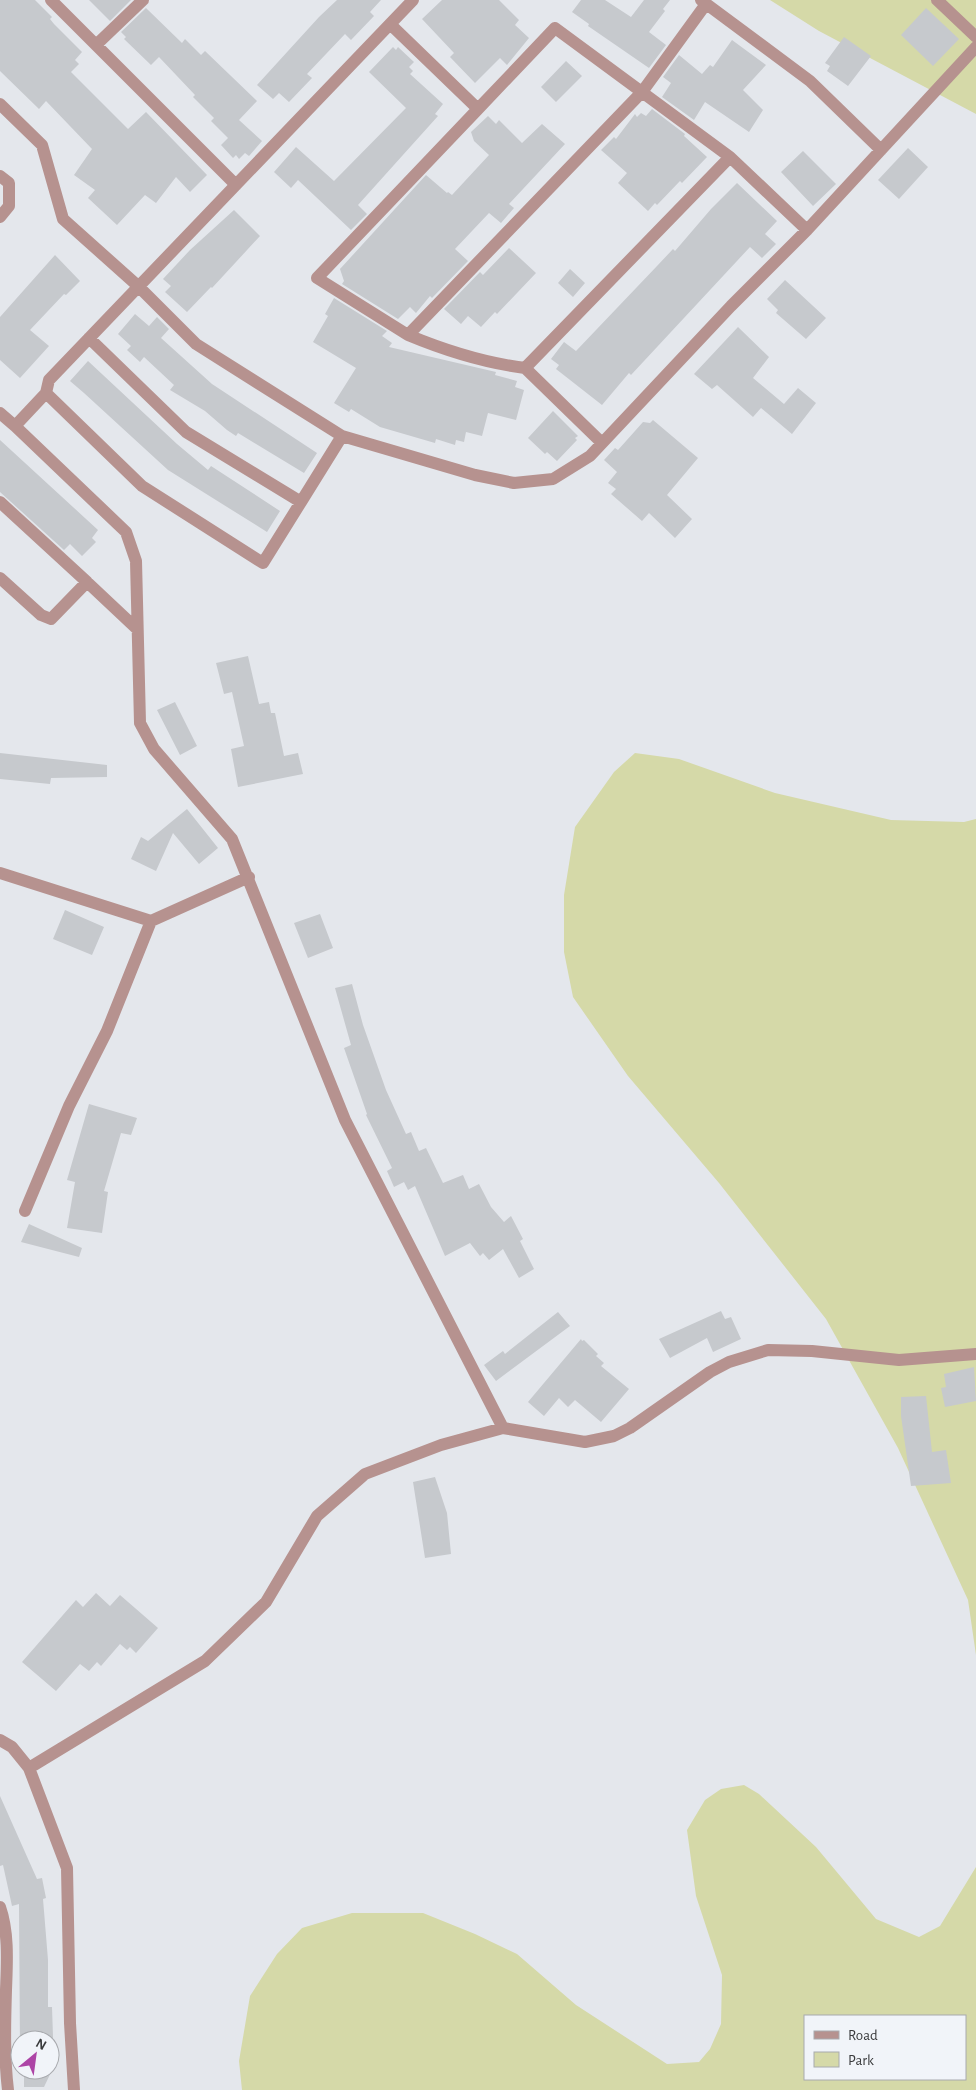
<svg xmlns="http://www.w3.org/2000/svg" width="976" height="2090" font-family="'Alegreya Sans',sans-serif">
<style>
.green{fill:#d5d9a8;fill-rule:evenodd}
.building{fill:#c6c9cd}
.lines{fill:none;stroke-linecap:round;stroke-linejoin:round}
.minor{stroke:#b6928f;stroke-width:12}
</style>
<rect width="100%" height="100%" fill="#e4e7ec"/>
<path class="green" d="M 770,0 L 976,0 L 976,114 L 819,31 Z
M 635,753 L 679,759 L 775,793 L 891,820 L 964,822 L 976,819 L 976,1655 L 968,1600 L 898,1448 L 826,1319 L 719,1183 L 628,1076 L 573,997 L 564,952 L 564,895 L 575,827 L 614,772 Z
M 744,1785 L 759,1794 L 816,1847 L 876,1919 L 919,1937 L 940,1926 L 976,1867 L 976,2090 L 242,2090 L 239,2061 L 250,1996 L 277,1954 L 302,1928 L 352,1913 L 423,1913 L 475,1934 L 517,1954 L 576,2005 L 667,2064 L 699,2062 L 710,2049 L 721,2024 L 722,1975 L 696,1896 L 687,1830 L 705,1800 L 721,1789 ZM 965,2016 L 965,2079 L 805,2079 L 805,2016 Z"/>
<path class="building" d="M 0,0 L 35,0 L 52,17 L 50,19 L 54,24 L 82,52 L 75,60 L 79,64 L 71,72 L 128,129 L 146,112 L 207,175 L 190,192 L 176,177 L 156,203 L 145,195 L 117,225 L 88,198 L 95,190 L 74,175 L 92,149 L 46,101 L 39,109 L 0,71 Z
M 89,0 L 131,0 L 110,21 Z
M 337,0 L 381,0 L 370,12 L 374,16 L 351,40 L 345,34 L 307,74 L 312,78 L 289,102 L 279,93 L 273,99 L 257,85 L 319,17 Z
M 442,0 L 499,0 L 519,20 L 515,25 L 529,38 L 507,65 L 500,58 L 475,83 L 450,57 L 454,53 L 422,19 Z
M 581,0 L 605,0 L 631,17 L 644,0 L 670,0 L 663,9 L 665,11 L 649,32 L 666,45 L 649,68 L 588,26 L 589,24 L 572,12 Z
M 146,8 L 182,43 L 185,39 L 201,55 L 205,51 L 257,101 L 239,120 L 262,141 L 249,156 L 245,153 L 239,159 L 236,155 L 233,158 L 221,145 L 228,138 L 211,121 L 214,118 L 193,97 L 195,95 L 159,57 L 151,65 L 124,39 L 126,37 L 121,32 Z
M 926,8 L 959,39 L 933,66 L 901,35 Z
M 844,37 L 871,56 L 848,86 L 827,71 L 830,66 L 825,63 Z
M 732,40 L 766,65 L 743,90 L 763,110 L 749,132 L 705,102 L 694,120 L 662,97 L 671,83 L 663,77 L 679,55 L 702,74 L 710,65 L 713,67 Z
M 393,47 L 396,50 L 398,47 L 414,62 L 409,67 L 413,71 L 410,74 L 443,104 L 435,114 L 438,116 L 358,205 L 367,214 L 351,230 L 298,180 L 291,188 L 274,172 L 296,147 L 334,181 L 406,108 L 369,72 Z
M 566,61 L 582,76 L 556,102 L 541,87 Z
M 652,109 L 685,134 L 684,136 L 707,157 L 682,183 L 680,181 L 657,205 L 655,203 L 648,211 L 618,183 L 627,173 L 601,150 L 614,137 L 616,139 L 635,114 L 637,117 L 641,113 L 646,116 Z
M 488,116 L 496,124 L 499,120 L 522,143 L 542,124 L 565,144 L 509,204 L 514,208 L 501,223 L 489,213 L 455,249 L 468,261 L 432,298 L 430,296 L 416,313 L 410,307 L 398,319 L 342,284 L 344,281 L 340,269 L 426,175 L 447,193 L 448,192 L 452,195 L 489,155 L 474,141 L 471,132 Z
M 908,148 L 928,167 L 899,199 L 878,180 Z
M 803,151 L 836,184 L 813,206 L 781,172 Z
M 737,183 L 777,221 L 765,234 L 776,244 L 762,258 L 750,247 L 631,375 L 629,373 L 602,405 L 556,369 L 559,365 L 551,359 L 564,342 L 576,351 L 657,266 L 673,249 L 675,251 L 711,209 Z
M 234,210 L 260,236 L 212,288 L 211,287 L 187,312 L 165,292 L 171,286 L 163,279 L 190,250 Z
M 509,248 L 536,273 L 497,314 L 495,312 L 481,327 L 468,316 L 461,324 L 444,309 L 480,272 L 483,275 Z
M 55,255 L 80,281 L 66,295 L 64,294 L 30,330 L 49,346 L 20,378 L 0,360 L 0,317 Z
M 570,269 L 585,283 L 573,297 L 558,283 Z
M 785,280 L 826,318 L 806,339 L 776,313 L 778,310 L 767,299 Z
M 334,298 L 387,331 L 382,336 L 392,343 L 389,347 L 496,372 L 495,375 L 517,381 L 515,387 L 524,390 L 516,420 L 488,413 L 482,436 L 466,432 L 464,442 L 456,440 L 455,445 L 436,439 L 435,443 L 380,427 L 351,409 L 349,412 L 334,403 L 356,368 L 313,342 L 328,316 L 325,314 Z
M 135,314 L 149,326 L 157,317 L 169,329 L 161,338 L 212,384 L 317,453 L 304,473 L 238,433 L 236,436 L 227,430 L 205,411 L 170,390 L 174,385 L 144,357 L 140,362 L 127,350 L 131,346 L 118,334 Z
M 738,327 L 769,357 L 753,378 L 784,404 L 798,388 L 816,403 L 792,434 L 761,408 L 753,417 L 717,385 L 712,389 L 694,374 Z
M 88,361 L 177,444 L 208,470 L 211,466 L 280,511 L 267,532 L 168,470 L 84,393 L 70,381 Z
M 553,411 L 578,436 L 575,438 L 577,440 L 557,461 L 547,452 L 545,454 L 528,438 Z
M 653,420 L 698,458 L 667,495 L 692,519 L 675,538 L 649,513 L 642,521 L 611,494 L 616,489 L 608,483 L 617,472 L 604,460 L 615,448 L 618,450 L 643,422 L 650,423 Z
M 0,440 L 98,530 L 92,538 L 96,542 L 82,556 L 70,544 L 64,550 L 0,492 Z
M 248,656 L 259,704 L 269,702 L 271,713 L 275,713 L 284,756 L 298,753 L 303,774 L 238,787 L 231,749 L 244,746 L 232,692 L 224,694 L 216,663 Z
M 175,702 L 197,746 L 180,755 L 157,710 Z
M 0,753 L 107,765 L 107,777 L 51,778 L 50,784 L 0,779 Z
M 187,809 L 218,848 L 199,864 L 173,833 L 156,871 L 131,859 L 141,837 L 148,841 Z
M 65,910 L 104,927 L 92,955 L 53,939 Z
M 320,914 L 333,948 L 308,958 L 294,923 Z
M 352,984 L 363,1025 L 386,1090 L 406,1134 L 411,1132 L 419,1151 L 426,1148 L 443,1183 L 463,1175 L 469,1189 L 479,1184 L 491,1207 L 504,1222 L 511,1216 L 523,1239 L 520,1241 L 534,1269 L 519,1278 L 503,1249 L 489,1260 L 483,1253 L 480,1256 L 470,1243 L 445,1256 L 415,1186 L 408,1190 L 404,1182 L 394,1187 L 387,1171 L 392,1168 L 366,1115 L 367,1114 L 344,1048 L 351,1045 L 335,988 Z
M 89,1104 L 137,1118 L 131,1135 L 121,1133 L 104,1191 L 108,1192 L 102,1233 L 67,1228 L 75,1182 L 67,1180 Z
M 29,1224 L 82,1248 L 79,1257 L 21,1242 Z
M 721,1311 L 725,1319 L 731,1317 L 741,1339 L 713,1352 L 707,1338 L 670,1358 L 659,1339 Z
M 558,1312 L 570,1326 L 496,1381 L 484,1365 L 503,1351 L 505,1354 Z
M 581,1339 L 582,1341 L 584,1340 L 598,1354 L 596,1356 L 604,1363 L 601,1366 L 629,1389 L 601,1422 L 575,1400 L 568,1407 L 559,1398 L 544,1416 L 528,1402 Z
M 974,1367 L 976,1401 L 945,1407 L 941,1388 L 946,1387 L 944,1374 Z
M 926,1396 L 932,1452 L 946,1450 L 951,1483 L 911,1486 L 901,1416 L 901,1397 Z
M 435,1477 L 447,1513 L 451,1554 L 425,1558 L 413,1482 Z
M 96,1593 L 110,1606 L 120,1595 L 158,1628 L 136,1653 L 130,1647 L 127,1650 L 120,1644 L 101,1666 L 97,1662 L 89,1671 L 80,1664 L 56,1691 L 22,1662 L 76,1600 L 83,1607 Z
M 0,1796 L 37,1879 L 42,1878 L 46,1898 L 43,1899 L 48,1960 L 48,2007 L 52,2007 L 54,2066 L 44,2087 L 24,2087 L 24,2070 L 50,2070 L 50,2040 L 20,2040 L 20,2050 L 19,1904 L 12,1906 L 3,1865 L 0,1866 Z"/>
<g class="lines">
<path class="minor" d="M 51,0 L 236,185
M 701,0 L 810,81 L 881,150
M 937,0 L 976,37
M 390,24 L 478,109 L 317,278 L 408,335 L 642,92 L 706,4
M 96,45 L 143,0
M 0,104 L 42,145 L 63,219 L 138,286 L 196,344 L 342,436 L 475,475 L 514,483 L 553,479 L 590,456 L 731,306 L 807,230 L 976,47
M 478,109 L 555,28 L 730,157 L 807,230
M 0,176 L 9,183 L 9,206 L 0,217
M 408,335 C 444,350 486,363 525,368
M 89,338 L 186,432 L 301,502 L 342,436
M 46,393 L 142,486 L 263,563 L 301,502
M 0,413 L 15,426 L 46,393 L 49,380 L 413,0
M 15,426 L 126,532 L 136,561 L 140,723 L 154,749 L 232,839 L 345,1120 L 503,1428
M 601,442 L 525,368 L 730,157
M 0,502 L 87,582
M 0,578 L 41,615 L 51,619 L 87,582 L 137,629
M 0,873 L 151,921 L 249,877
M 25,1211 L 69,1106 L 107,1031 L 151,921
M 0,1740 L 12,1747 L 29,1768 L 67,1868 L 70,2023 L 74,2090
M 29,1768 L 205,1661 L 266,1602 L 317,1516 L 365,1474 L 441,1445 L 503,1428 L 585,1442 L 614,1436 L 630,1428 L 710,1372 L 729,1362 L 768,1350 L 812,1351 L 899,1360 L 976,1354
M 0,1907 C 9,1933 7,1963 6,1990 C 5,2023 4,2057 8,2090"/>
</g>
<rect x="804" y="2015" width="162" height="65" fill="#f1f4f9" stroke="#a8aaae"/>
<rect x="814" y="2031" width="25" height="8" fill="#b6928f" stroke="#a8aaae"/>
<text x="848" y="2040" font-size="15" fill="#3a3b3d">Road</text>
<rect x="814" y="2052" width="25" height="15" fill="#d5d9a8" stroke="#a8aaae"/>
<text x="848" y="2065" font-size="15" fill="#3a3b3d">Park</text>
<g transform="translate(35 2055) rotate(29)"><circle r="24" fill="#f1f4f9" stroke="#a8aaae"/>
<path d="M0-4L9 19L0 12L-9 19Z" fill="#ad44a6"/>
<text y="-8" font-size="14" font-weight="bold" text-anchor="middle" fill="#3a3b3d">N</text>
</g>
</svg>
